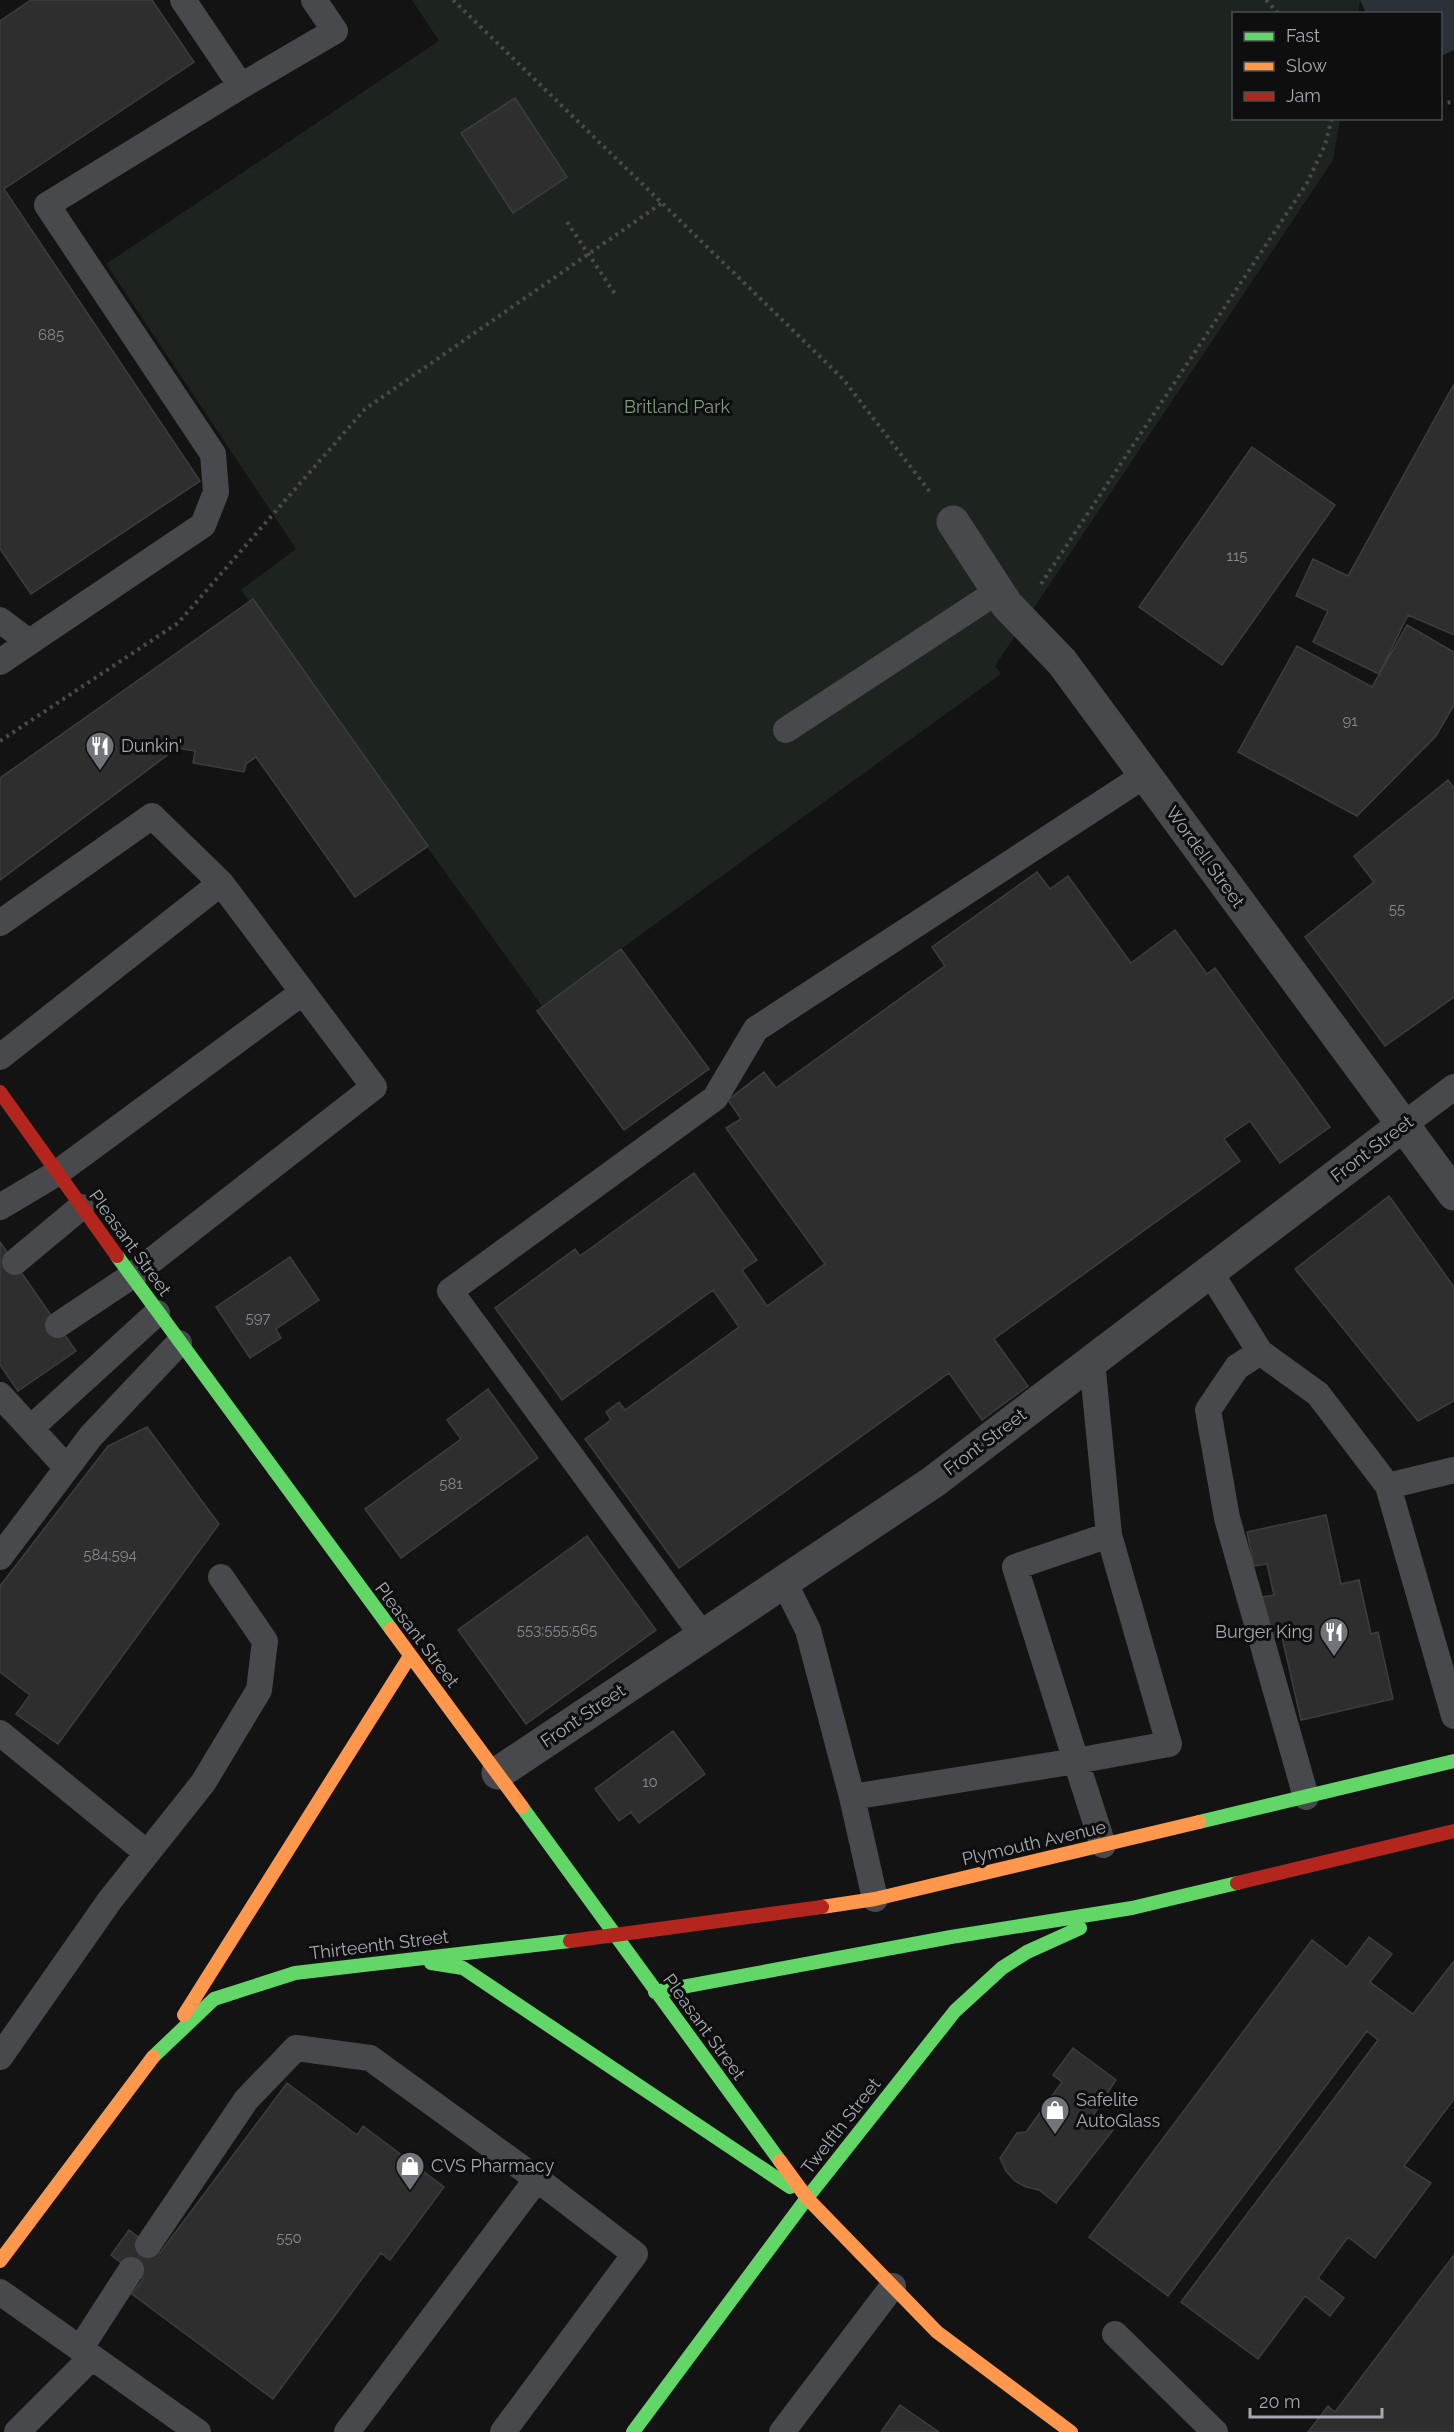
<svg xmlns="http://www.w3.org/2000/svg" width="1454" height="2432" font-family="Raleway,sans-serif">
<style>
.green{fill:#1d231e}
.water{fill:#2b3237}
.building{fill:#2e2e2f;stroke:#3c3d40;stroke-width:1.5}
.lines{fill:none;stroke-linecap:round;stroke-linejoin:round}
.path{stroke:#494a4d;stroke-width:4;stroke-dasharray:3 4.5;stroke-linecap:butt}
.lane{stroke:#48494c;stroke-width:26}
.street{stroke:#48494c;stroke-width:33}
.fast{stroke:#63d668;stroke-width:14}
.slow{stroke:#ff974d;stroke-width:14}
.jam{stroke:#b3261e;stroke-width:14}
.labels{text-anchor:middle;stroke-width:6;stroke-linejoin:round;paint-order:stroke}
.number-label{font-size:15px;fill:#878a92}
.park-label{font-size:18px;fill:#7e9d80;stroke:#0e0e0f}
.poi-label{font-size:18px;fill:#a5a9b3;stroke:#0e0e0f;text-anchor:start}
.street-label{font-size:18px;fill:#a5a9b3;stroke:#0e0e0f}
</style>
<rect width="100%" height="100%" fill="#131314"/>
<path class="green" d="M 412,0 L 1360,0 L 1358,13 L 1234,14 L 1234,118 L 1340,119 L 1333,160 L 995,666 L 1001,674 L 542,1006 L 241,590 L 296,549 L 106,264 L 439,41 Z"/>
<path class="water" d="M 1360,0 L 1454,0 L 1454,50 L 1441,56 L 1440,14 L 1366,13 Z"/>
<path class="building" d="M 31,0 L 152,0 L 194,62 L 4,189 L 200,481 L 31,594 L 0,549 L 0,21 Z
M 515,98 L 567,177 L 513,213 L 461,133 Z
M 1454,384 L 1454,635 L 1408,615 L 1379,674 L 1313,642 L 1328,611 L 1296,596 L 1313,559 L 1348,576 Z
M 1252,447 L 1335,505 L 1222,665 L 1139,607 Z
M 253,599 L 428,846 L 355,897 L 256,757 L 246,764 L 244,772 L 193,763 L 195,751 L 177,748 L 0,880 L 0,778 Z
M 1407,625 L 1454,652 L 1454,705 L 1436,736 L 1357,816 L 1238,752 L 1297,646 L 1372,687 Z
M 1448,780 L 1454,788 L 1454,997 L 1385,1046 L 1305,937 L 1374,882 L 1354,856 Z
M 1037,872 L 1050,889 L 1068,876 L 1131,963 L 1175,930 L 1207,974 L 1215,968 L 1330,1127 L 1280,1163 L 1250,1121 L 1224,1139 L 1240,1161 L 994,1339 L 1028,1386 L 982,1420 L 949,1373 L 679,1568 L 585,1439 L 611,1420 L 606,1412 L 619,1402 L 625,1410 L 739,1327 L 713,1290 L 562,1400 L 495,1308 L 575,1249 L 580,1256 L 694,1173 L 757,1260 L 742,1270 L 767,1306 L 825,1264 L 726,1128 L 741,1119 L 728,1100 L 764,1072 L 776,1088 L 945,966 L 932,947 Z
M 621,949 L 709,1069 L 624,1130 L 537,1011 Z
M 1389,1196 L 1454,1287 L 1454,1401 L 1418,1421 L 1295,1269 Z
M 0,1242 L 76,1351 L 18,1391 L 0,1365 Z
M 290,1257 L 319,1300 L 276,1329 L 281,1338 L 250,1358 L 216,1307 Z
M 488,1389 L 538,1458 L 401,1558 L 365,1509 L 461,1439 L 447,1420 Z
M 147,1427 L 219,1524 L 58,1744 L 16,1714 L 30,1695 L 0,1672 L 0,1586 L 108,1446 Z
M 1326,1515 L 1341,1584 L 1359,1580 L 1371,1634 L 1378,1632 L 1393,1699 L 1301,1720 L 1282,1637 L 1272,1639 L 1262,1597 L 1274,1595 L 1267,1564 L 1254,1566 L 1247,1532 Z
M 587,1536 L 656,1630 L 526,1724 L 458,1630 Z
M 673,1731 L 705,1774 L 639,1823 L 631,1812 L 619,1821 L 595,1789 Z
M 1369,1937 L 1392,1954 L 1370,1982 L 1413,2014 L 1454,1961 L 1454,2099 L 1404,2166 L 1431,2183 L 1375,2258 L 1348,2237 L 1318,2278 L 1344,2298 L 1330,2316 L 1305,2296 L 1258,2359 L 1181,2302 L 1378,2040 L 1367,2031 L 1168,2296 L 1089,2237 L 1312,1940 L 1347,1967 Z
M 1073,2048 L 1116,2080 L 1094,2114 L 1113,2130 L 1056,2203 L 1039,2190 L 1026,2187 L 1015,2181 L 1006,2171 L 1000,2158 L 1017,2133 L 1026,2132 L 1062,2082 L 1053,2075 Z
M 287,2083 L 357,2135 L 363,2126 L 444,2187 L 390,2260 L 381,2253 L 273,2399 L 132,2294 L 143,2279 L 111,2255 L 129,2230 L 160,2253 Z
M 1454,2255 L 1454,2432 L 1308,2432 L 1328,2406 L 1335,2412 Z
M 900,2405 L 939,2432 L 881,2432 Z"/>
<g class="lines">
<path class="path" d="M 453,0 L 843,379 L 930,492
M 1266,0 L 1279,14
M 1440,103 L 1454,102
M 567,222 L 617,297
M 1041,584 L 1307,183 L 1325,145 L 1332,118
M 0,741 L 178,623 L 365,409 L 662,203"/>
<path class="lane" d="M 183,0 L 241,86 L 335,31 L 314,0
M 0,620 L 29,642
M 0,662 L 203,525 L 216,492 L 213,454 L 47,205 L 241,86
M 786,730 L 998,591
M 0,923 L 152,816 L 221,883
M 0,1057 L 221,883 L 374,1087 L 133,1275 L 58,1325
M 1402,1126 L 1454,1087
M 0,1207 L 57,1173 L 303,992
M 15,1262 L 81,1207
M 1210,1272 L 1260,1352 L 1318,1394 L 1388,1486 L 1454,1470
M 1260,1352 L 1237,1367 L 1208,1410 L 1227,1518 L 1306,1797
M 1092,1361 L 1109,1535
M 0,1395 L 67,1468
M 31,1428 L 157,1313
M 1388,1486 L 1454,1716
M 0,1557 L 91,1436 L 179,1343
M 784,1582 L 808,1630 L 852,1797 L 875,1899
M 703,1636 L 450,1291 L 715,1098 L 756,1029 L 1145,775
M 0,1733 L 147,1853
M 852,1797 L 1076,1761 L 1015,1567 L 1109,1535 L 1169,1744 L 1076,1761 L 1103,1845
M 0,2057 L 110,1900 L 203,1783 L 259,1690 L 265,1641 L 221,1577
M 148,2245 L 246,2100 L 296,2048 L 370,2058 L 537,2179
M 0,2292 L 198,2432
M 1115,2334 L 1215,2432
M 80,2349 L 131,2270
M 17,2432 L 92,2357
M 347,2432 L 537,2179 L 635,2254 L 503,2432
M 782,2432 L 893,2286"/>
<path class="street" d="M 953,522 L 1007,605 L 1062,662 L 1454,1194
M 498,1773 L 933,1482 L 1402,1126"/>
<path class="fast" d="M 117,1256 L 391,1629
M 522,1807 L 780,2161
M 1199,1822 L 1454,1761
M 431,1963 L 463,1968 L 790,2187
M 655,1992 L 951,1937 L 1132,1908 L 1237,1883
M 153,2057 L 214,1999 L 295,1973 L 570,1941
M 633,2432 L 807,2198 L 955,2011 L 1002,1968 L 1027,1952 L 1080,1928"/>
<path class="slow" d="M 391,1629 L 522,1807
M 822,1907 L 875,1899 L 1199,1822
M 184,2015 L 410,1656
M 780,2161 L 807,2198 L 937,2332 L 1071,2432
M 0,2261 L 153,2057"/>
<path class="jam" d="M 0,1092 L 117,1256
M 1237,1883 L 1454,1831
M 570,1941 L 822,1907"/>
</g>
<defs>
<g id="restaurant-pin" transform="scale(1.5)"><path d="M0 17L-7.5 6A9.5 9.5 0 1 1 7.5 6Z" fill="#72747b" stroke="#0e0e0f"/><path d="M-5-6h1v4h1v-4h1v4h1v-4h1v5L-1.5 .5V6h-2V.5L-5-1ZM5-6V6H3V1.5H1.5Q1.5-4 5-6Z" fill="#fff"/></g>
<g id="shop-pin" transform="scale(1.5)"><path d="M0 17L-7.5 6A9.5 9.5 0 1 1 7.5 6Z" fill="#72747b" stroke="#0e0e0f"/><path d="M-5-2.5h2.3a2.7 3.5 0 0 1 5.4 0H5L5.5 6h-11ZM-1.5-2.5h3a1.5 2.3 0 0 0-3 0Z" fill="#fff"/></g>
</defs>
<g fill-rule="evenodd">
<use href="#restaurant-pin" x="100" y="746"/>
<use href="#restaurant-pin" x="1334" y="1632"/>
<use href="#shop-pin" x="1055" y="2110"/>
<use href="#shop-pin" x="410" y="2166"/>
</g>
<g class="labels">
<g class="number-label">
<text x="51" y="340">685</text>
<text x="1237" y="561">115</text>
<text x="1350" y="726">91</text>
<text x="1397" y="914">55</text>
<text x="258" y="1323">597</text>
<text x="451" y="1489">581</text>
<text x="110" y="1560">584;594</text>
<text x="557" y="1635">553;555;565</text>
<text x="650" y="1787">10</text>
<text x="289" y="2243">550</text>
</g>
<g class="park-label">
<text x="677" y="413">Britland Park</text>
</g>
<g class="poi-label">
<text x="121" y="752">Dunkin'</text>
<text x="1313" y="1638" text-anchor="end">Burger King</text>
<text x="1076" y="2106">Safelite<tspan x="1076" dy="21">AutoGlass</tspan></text>
<text x="431" y="2172">CVS Pharmacy</text>
</g>
<g class="street-label">
<text transform="translate(1205 857) rotate(54)" y="6">Wordell Street</text>
<text transform="translate(1372 1149) rotate(-37)" y="6">Front Street</text>
<text transform="translate(130 1243) rotate(54)" y="6">Pleasant Street</text>
<text transform="translate(985 1442) rotate(-37)" y="6">Front Street</text>
<text transform="translate(417 1635) rotate(53)" y="6">Pleasant Street</text>
<text transform="translate(583 1716) rotate(-34)" y="6">Front Street</text>
<text transform="translate(1034 1843) rotate(-13)" y="6">Plymouth Avenue</text>
<text transform="translate(379 1945) rotate(-7)" y="6">Thirteenth Street</text>
<text transform="translate(704 2027) rotate(54)" y="6">Pleasant Street</text>
<text transform="translate(841 2126) rotate(-52)" y="6">Twelfth Street</text>
</g>
</g>
<rect x="1232" y="12" width="210" height="108" fill="#0e0e0f" stroke="#4a4c51" stroke-width="1.5"/>
<rect x="1244" y="32" width="30" height="9" fill="#63d668" stroke="#4a4c51" stroke-width="1.5"/>
<text x="1286" y="42" font-size="18" fill="#a5a9b3">Fast</text>
<rect x="1244" y="62" width="30" height="9" fill="#ff974d" stroke="#4a4c51" stroke-width="1.5"/>
<text x="1286" y="72" font-size="18" fill="#a5a9b3">Slow</text>
<rect x="1244" y="92" width="30" height="9" fill="#b3261e" stroke="#4a4c51" stroke-width="1.5"/>
<text x="1286" y="102" font-size="18" fill="#a5a9b3">Jam</text>
<path d="M1250 2408v9h132v-9" fill="none" stroke="#a5a9b3" stroke-width="3"/>
<text x="1259" y="2408" font-size="18" fill="#a5a9b3" stroke="#0e0e0f" stroke-width="4.5" paint-order="stroke">20 m</text>
</svg>
